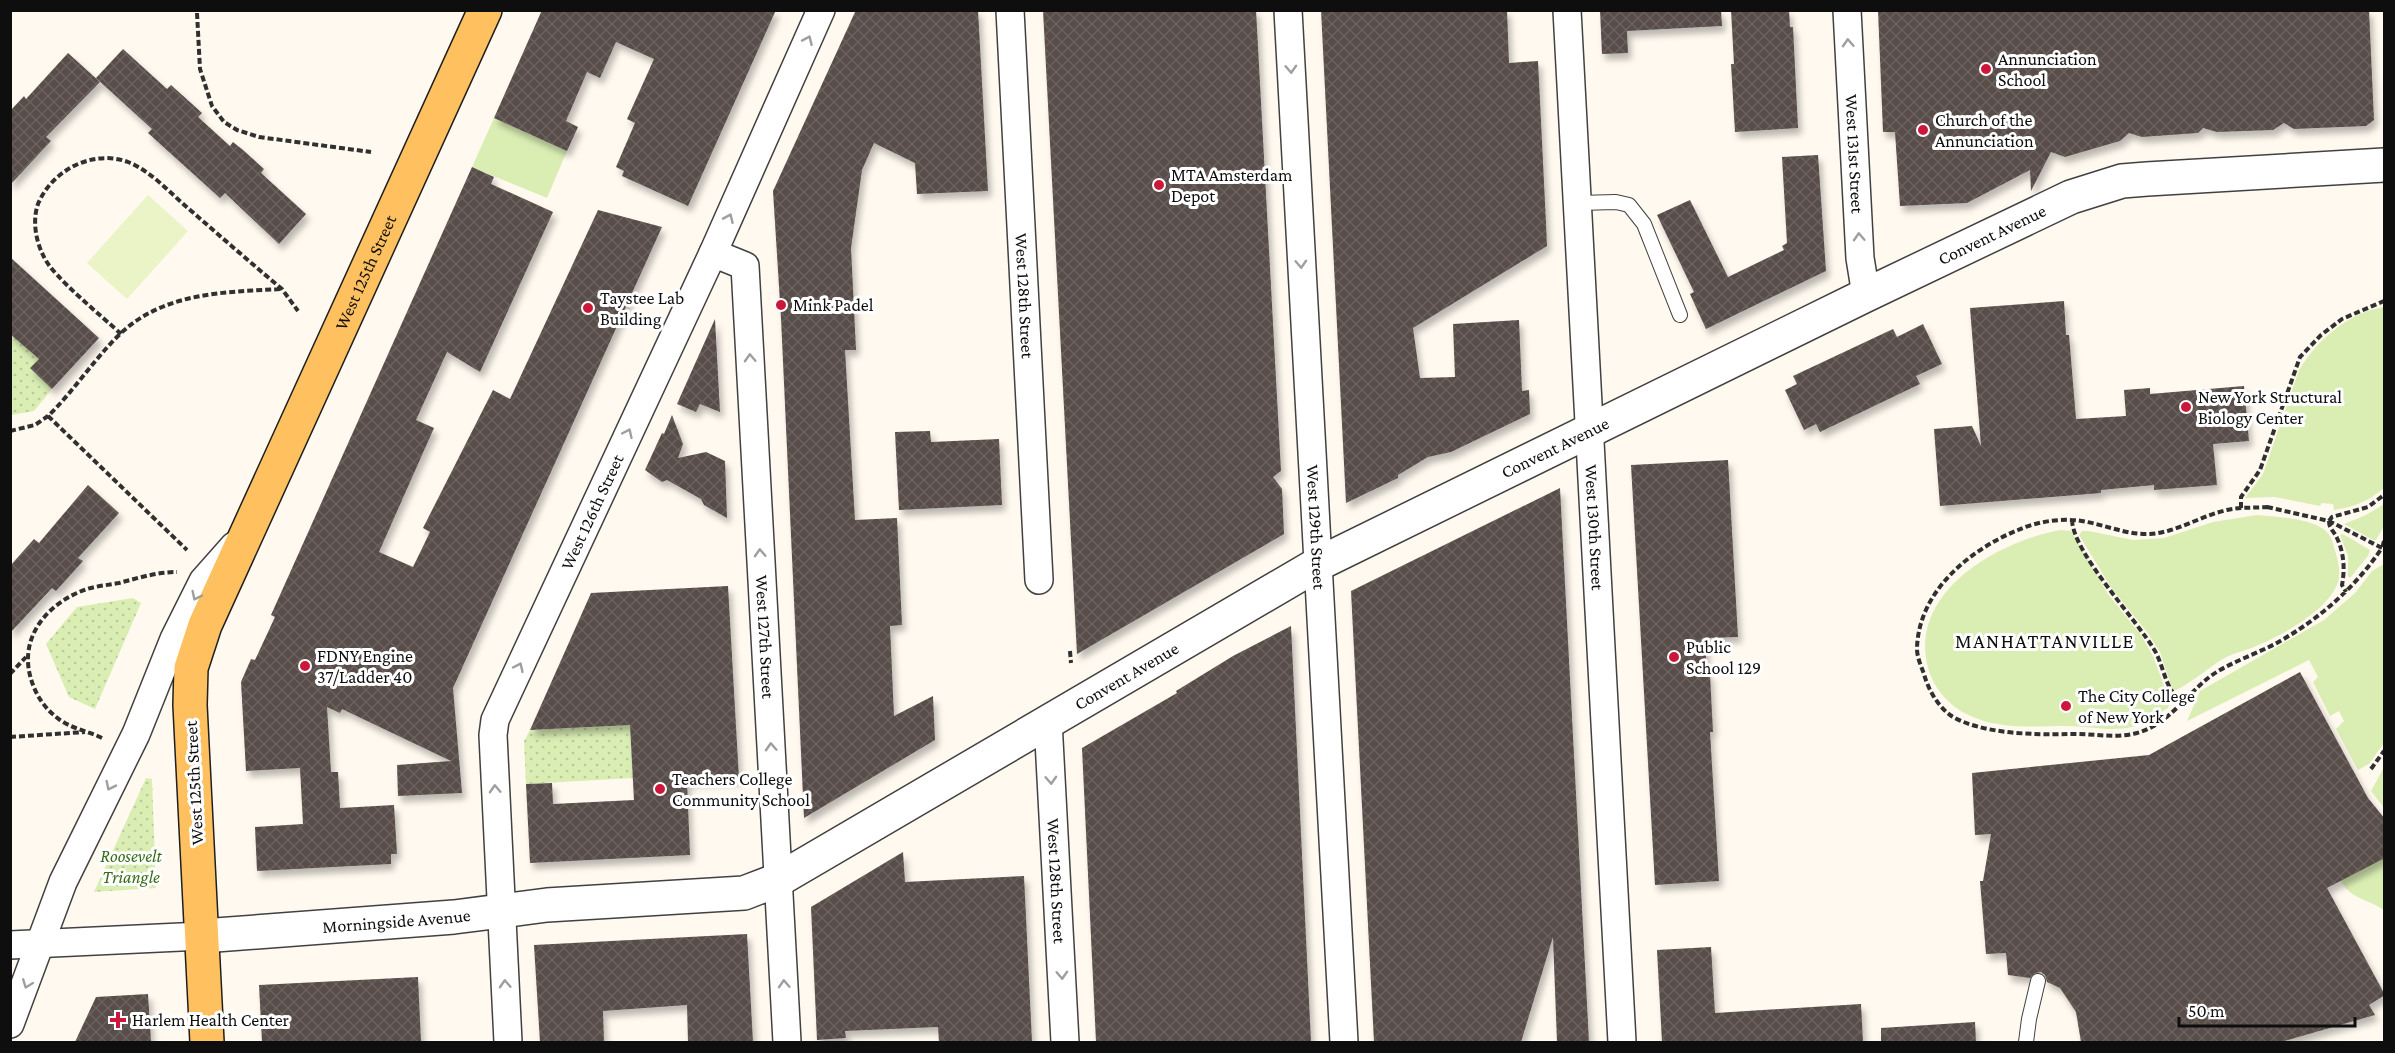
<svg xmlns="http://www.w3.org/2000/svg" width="2395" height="1053" font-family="'Crimson Pro',serif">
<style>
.grass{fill:#daeeb4}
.park{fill:url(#park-dots)}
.pitch{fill:#ebf4c7}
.building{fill:url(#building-cross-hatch);filter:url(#shadow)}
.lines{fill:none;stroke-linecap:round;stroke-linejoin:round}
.service-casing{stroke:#414141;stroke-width:16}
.minor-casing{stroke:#414141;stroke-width:30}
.tertiary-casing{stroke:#414141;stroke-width:36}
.primary-casing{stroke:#1f1f1f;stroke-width:36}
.path{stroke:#303030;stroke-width:4;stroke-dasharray:6 3;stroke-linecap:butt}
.service{stroke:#fff;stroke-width:14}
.minor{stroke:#fff;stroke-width:27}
.tertiary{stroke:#fff;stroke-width:33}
.primary{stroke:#ffc15f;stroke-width:33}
.oneway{stroke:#9f9f9f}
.poi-dot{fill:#cb183a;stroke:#fff;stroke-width:2}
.labels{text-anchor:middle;stroke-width:6;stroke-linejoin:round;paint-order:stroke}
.poi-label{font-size:18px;fill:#0e0e0e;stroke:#fff;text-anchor:start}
.street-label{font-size:18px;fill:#0e0e0e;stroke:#fff}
.park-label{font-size:18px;font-style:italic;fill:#356c18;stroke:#fff}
.neighbourhood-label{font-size:20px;letter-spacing:1.5px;fill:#0e0e0e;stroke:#fff}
</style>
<defs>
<pattern id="park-dots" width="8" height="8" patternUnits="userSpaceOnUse" patternTransform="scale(1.5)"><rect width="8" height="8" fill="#daeeb4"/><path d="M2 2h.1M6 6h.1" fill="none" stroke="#bacb9a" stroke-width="1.8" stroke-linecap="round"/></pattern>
<pattern id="building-cross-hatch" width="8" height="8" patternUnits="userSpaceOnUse" patternTransform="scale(1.5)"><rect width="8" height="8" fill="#584d49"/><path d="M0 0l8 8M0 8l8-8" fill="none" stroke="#6b625f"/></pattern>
<filter id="shadow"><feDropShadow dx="3.5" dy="6" stdDeviation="3" flood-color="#0004"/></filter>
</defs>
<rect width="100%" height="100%" fill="#fff9ef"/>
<path class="grass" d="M 494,118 L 567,151 L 547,198 L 472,167 Z
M 2384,307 L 2384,488 C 2369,501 2354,507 2334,510 L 2333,504 L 2322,503 L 2320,506 L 2275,497 L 2245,498 L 2263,474 L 2299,370 C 2317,340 2349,312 2384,307 Z
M 2384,504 L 2384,526 L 2376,540 L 2373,540 L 2344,524 L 2366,515 Z
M 2257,515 C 2276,517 2320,518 2330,536 C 2333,541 2334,548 2336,554 C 2339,563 2341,576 2337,585 C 2324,614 2277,638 2249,649 C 2240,652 2231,654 2223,659 C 2212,665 2182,690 2173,691 L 2160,652 L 2147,632 L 2112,589 L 2079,535 L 2082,531 L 2089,531 L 2133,540 L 2164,538 L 2213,522 Z
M 2061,530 L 2071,531 L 2108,594 L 2141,635 L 2153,656 L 2170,702 L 2168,708 C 2159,713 2150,720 2141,724 C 2118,734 2091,726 2068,726 C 2037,726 2003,730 1973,717 C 1952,709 1934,690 1928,668 C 1908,592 1998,541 2061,530 Z
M 2343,534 L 2370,550 L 2368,556 L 2350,578 L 2348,576 L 2348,556 L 2340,535 Z
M 2384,564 L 2384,743 L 2369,764 L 2358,770 L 2336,729 L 2344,721 L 2339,711 L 2330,716 L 2313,682 L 2318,677 L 2309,660 L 2187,721 L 2200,691 L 2324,620 L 2355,593 L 2372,571 Z
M 2384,767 L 2384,808 L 2371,791 Z
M 2384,844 L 2384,910 C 2366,898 2347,899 2338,875 Z"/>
<path class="park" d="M 10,334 L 39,359 L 52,389 L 34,411 L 11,415 Z
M 133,598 L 141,603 L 95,709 L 69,697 L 46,644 L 77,607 Z
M 630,725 L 633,778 L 526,784 L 524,741 L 530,730 Z
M 146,778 L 152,779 L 156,888 L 94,892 Z"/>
<path class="pitch" d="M 148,195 L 188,231 L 127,299 L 87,263 Z"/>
<path class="building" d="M 542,10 L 776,10 L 688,206 L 622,176 L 624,171 L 616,167 L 635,123 L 627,119 L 654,59 L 616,42 L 600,78 L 587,72 L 566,121 L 578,127 L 567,151 L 494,118 Z
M 856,10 L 978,10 L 988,191 L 917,194 L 915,163 L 874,143 L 862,170 L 851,248 L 856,350 L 845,350 L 855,520 L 897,518 L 902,625 L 890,626 L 894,716 L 933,696 L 935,740 L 804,818 L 781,318 L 773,191 Z
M 1043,10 L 1256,10 L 1281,471 L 1273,477 L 1282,489 L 1284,534 L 1077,654 Z
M 1321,10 L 1507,10 L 1509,63 L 1538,61 L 1546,223 L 1547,246 L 1413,328 L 1420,378 L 1455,377 L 1453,324 L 1519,320 L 1522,391 L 1529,390 L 1530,414 L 1451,452 L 1428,457 L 1398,475 L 1398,478 L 1346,503 Z
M 1600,10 L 1721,10 L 1722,26 L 1627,31 L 1628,53 L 1602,54 Z
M 1731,10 L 1789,10 L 1790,27 L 1793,27 L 1798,128 L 1735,132 L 1731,64 L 1734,64 Z
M 1878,10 L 2369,10 L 2374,120 L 2366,126 L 2294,129 L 2284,123 L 2273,130 L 2217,132 L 2203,128 L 2198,133 L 2142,137 L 2129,133 L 2120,141 L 2065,157 L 2051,152 L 2031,191 L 2030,170 L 1967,203 L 1900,206 L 1895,132 L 1883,132 Z
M 123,49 L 167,89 L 171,85 L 191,103 L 202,113 L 198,117 L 230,146 L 233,142 L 243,150 L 264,169 L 261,173 L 306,214 L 279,244 L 225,193 L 220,198 L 148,133 L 152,129 L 96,78 Z
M 68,53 L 100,82 L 46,137 L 51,141 L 10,185 L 10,111 L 24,96 L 26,99 Z
M 1818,155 L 1826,271 L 1706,329 L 1690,294 L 1694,292 L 1657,215 L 1690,200 L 1728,277 L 1784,250 L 1782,246 L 1787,243 L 1782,157 Z
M 472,167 L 494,177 L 491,184 L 553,212 L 480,372 L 447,352 L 416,420 L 434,428 L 379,552 L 413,567 L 430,532 L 423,528 L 493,390 L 510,399 L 598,210 L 662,227 L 453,688 L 462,793 L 398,796 L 397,765 L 451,761 L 342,709 L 340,713 L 327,707 L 331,772 L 338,772 L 340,808 L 394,805 L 397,854 L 391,854 L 391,864 L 257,871 L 255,827 L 303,824 L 300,768 L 246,771 L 241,682 L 251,659 L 255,660 L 275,617 L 271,615 Z
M 10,257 L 99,338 L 52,389 L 30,368 L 39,359 L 10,334 Z
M 2064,301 L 2066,335 L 2069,335 L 2076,419 L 2126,416 L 2124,390 L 2150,388 L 2150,394 L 2244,386 L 2249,441 L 2213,444 L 2217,485 L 2154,490 L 2154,485 L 2101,490 L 2101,493 L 1940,506 L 1934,429 L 1972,426 L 1981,446 L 1970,308 Z
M 715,319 L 720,412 L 700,404 L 696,412 L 677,404 Z
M 1923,324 L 1942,364 L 1916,376 L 1920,384 L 1820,432 L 1816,424 L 1804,430 L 1785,390 L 1797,384 L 1793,376 L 1893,329 L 1897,337 Z
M 672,415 L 683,444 L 678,458 L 706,452 L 725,461 L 727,518 L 704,505 L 701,499 L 667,480 L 662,482 L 645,470 L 662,433 L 664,434 Z
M 930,431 L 931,442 L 999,439 L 1002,505 L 899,510 L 895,432 Z
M 1728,460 L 1738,637 L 1705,638 L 1707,675 L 1710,675 L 1713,732 L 1710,732 L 1719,881 L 1655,885 L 1631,465 Z
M 88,485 L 119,513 L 78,558 L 83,561 L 56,591 L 52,588 L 10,633 L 10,566 L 34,539 L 39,543 Z
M 1560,488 L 1589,1042 L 1557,1042 L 1553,937 L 1521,1042 L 1374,1042 L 1351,591 Z
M 728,586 L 739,779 L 687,781 L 690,855 L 530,863 L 526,784 L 552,783 L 553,804 L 634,800 L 630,725 L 530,730 L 591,593 Z
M 1291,626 L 1311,1042 L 1096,1042 L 1082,748 L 1177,693 L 1176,691 L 1233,656 Z
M 2300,672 L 2368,798 L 2385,819 L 2385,858 L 2327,888 L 2385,995 L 2369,1005 L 2375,1015 L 2281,1042 L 2081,1042 L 2076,1012 L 2060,988 L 2047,982 L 2045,975 L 2041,972 L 2035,973 L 2030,978 L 2008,975 L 2006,953 L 1986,954 L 1980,881 L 1983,881 L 1991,834 L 1975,835 L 1972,773 L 2149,755 Z
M 903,852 L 905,882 L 1024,876 L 1032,1042 L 939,1042 L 938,1027 L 845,1031 L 846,1038 L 817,1040 L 811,907 Z
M 747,934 L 753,1042 L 688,1042 L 687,1005 L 603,1011 L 604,1042 L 540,1042 L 534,945 Z
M 1711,947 L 1715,1013 L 1861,1004 L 1863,1042 L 1662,1042 L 1657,950 Z
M 418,977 L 421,1042 L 262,1042 L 259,985 Z
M 148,994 L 151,1042 L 75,1042 L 96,997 Z
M 1975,1022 L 1976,1042 L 1881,1042 L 1881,1028 Z"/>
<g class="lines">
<g class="service-casing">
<path id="service" d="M 1578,203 L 1616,202 L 1629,205 L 1644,224 L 1680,315
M 2026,1042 L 2029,1019 L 2038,981"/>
</g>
<g class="minor-casing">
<g id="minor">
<path id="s1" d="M 1010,10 L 1039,580"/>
<path id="s2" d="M 1288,10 L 1344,1042"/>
<path id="s3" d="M 1567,10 L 1622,1042"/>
<path id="s4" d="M 1847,10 L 1860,258 L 1866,295"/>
<path id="s5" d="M 713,253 L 745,266 L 787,1042"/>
<path id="s6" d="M 1048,721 L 1065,1042"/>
<path d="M 10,945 L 202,936"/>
<path d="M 10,1024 L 63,882 L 136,734 L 174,639 L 203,581 L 234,546"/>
<path id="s7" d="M 508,1042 L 493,735 L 495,720 L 713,253 L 821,10"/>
</g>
</g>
<g class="tertiary-casing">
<g id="tertiary">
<path id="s8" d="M 202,936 L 454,917 L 547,905 L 744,893 L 778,880 L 1318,564 L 1866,295 L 2071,197 L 2122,181 L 2147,179 L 2384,165"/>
</g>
</g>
<g class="primary-casing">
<g id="primary">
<path id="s9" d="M 207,1042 L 190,705 L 191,668 L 205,625 L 485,10"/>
</g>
</g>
<path class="path" d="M 197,13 L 200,69 L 212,106 L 224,122 L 237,130 L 259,137 L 371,152
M 121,334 C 103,317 53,277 44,257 C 36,242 32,221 38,204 C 52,170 93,149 128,162 C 151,171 170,193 189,209 C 220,236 251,263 282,289 L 298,311
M 48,416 L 187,550
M 10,431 L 35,425 L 48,416 C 74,391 94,359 121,333 C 165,292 225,292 282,289
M 2267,507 L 2329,521 L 2382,548 C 2354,589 2318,620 2275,644 C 2257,653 2238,660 2220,670 C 2190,687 2173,723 2137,733 C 2114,739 2092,733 2068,734 C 2034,735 1979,734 1950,715 C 1937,705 1928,689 1924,674 C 1921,666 1917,657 1917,649 C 1918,592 1969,550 2018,530 C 2038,521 2065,517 2087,522 C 2108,526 2128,535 2150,534 C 2178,532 2200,516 2227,510 C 2240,507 2253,508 2267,507 Z
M 2241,508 L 2241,497 L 2260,470 L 2300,357 L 2321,335 L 2342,319 L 2384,301
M 2072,520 C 2073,553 2137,620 2155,651 C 2165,669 2165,691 2183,702
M 2329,521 C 2329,529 2334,531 2337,538 C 2344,553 2345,569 2342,585 L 2346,592
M 2329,521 L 2332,517 L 2368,507 L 2384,495
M 2384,541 L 2382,548 L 2384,549
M 1070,651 L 1071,663
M 10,674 L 26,657
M 10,737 L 85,732
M 102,738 C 88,731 73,729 60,720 C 43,708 33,691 29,671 C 22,631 52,601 87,589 C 97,586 108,585 119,583 C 138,578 157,572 177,572
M 2371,769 L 2384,751"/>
<use href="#service" class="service"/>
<use href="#minor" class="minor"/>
<use href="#tertiary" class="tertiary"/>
<use href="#primary" class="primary"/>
</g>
<defs><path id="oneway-chevron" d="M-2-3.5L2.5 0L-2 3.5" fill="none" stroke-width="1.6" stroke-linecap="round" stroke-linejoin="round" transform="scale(1.5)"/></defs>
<g class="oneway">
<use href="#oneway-chevron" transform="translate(808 40) rotate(-66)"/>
<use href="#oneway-chevron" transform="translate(1848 43) rotate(-93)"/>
<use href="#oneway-chevron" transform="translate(1291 69) rotate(87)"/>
<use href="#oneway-chevron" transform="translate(729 218) rotate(-66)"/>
<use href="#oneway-chevron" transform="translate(1859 237) rotate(-93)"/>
<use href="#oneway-chevron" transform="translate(1301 264) rotate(87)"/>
<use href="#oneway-chevron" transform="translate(750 358) rotate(-93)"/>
<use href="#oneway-chevron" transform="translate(628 433) rotate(-65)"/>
<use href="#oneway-chevron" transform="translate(760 553) rotate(-93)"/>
<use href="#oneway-chevron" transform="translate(196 596) rotate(116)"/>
<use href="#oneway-chevron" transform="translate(519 667) rotate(-65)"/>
<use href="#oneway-chevron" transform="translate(771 747) rotate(-93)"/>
<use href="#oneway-chevron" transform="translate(1051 780) rotate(87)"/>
<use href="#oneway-chevron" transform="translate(110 786) rotate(116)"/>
<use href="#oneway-chevron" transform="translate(495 789) rotate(-93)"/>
<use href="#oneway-chevron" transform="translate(1062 975) rotate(87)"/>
<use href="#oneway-chevron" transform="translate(27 984) rotate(111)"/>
<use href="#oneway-chevron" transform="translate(505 984) rotate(-93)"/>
<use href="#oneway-chevron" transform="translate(784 984) rotate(-93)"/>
</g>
<g class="poi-dot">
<circle cx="1986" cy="69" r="6"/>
<circle cx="1923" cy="130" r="6"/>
<circle cx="1159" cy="185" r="6"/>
<circle cx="781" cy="305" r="6"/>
<circle cx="588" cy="308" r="6"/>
<circle cx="2186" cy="407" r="6"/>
<circle cx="1674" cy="657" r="6"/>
<circle cx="305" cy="666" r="6"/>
<circle cx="2066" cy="706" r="6"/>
<circle cx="660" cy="789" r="6"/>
<path d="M115 1011h6v6h6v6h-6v6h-6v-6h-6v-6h6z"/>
</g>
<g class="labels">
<g class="poi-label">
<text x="1998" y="65">Annunciation<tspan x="1998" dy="21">School</tspan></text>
<text x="1935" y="126">Church of the<tspan x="1935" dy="21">Annunciation</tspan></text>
<text x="1171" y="181">MTA Amsterdam<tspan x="1171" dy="21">Depot</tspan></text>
<text x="600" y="304">Taystee Lab<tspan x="600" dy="21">Building</tspan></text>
<text x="793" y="311">Mink Padel</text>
<text x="2198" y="403">New York Structural<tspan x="2198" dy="21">Biology Center</tspan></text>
<text x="1686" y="653">Public<tspan x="1686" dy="21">School 129</tspan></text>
<text x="317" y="662">FDNY Engine<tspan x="317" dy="21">37/Ladder 40</tspan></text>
<text x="2078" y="702">The City College<tspan x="2078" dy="21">of New York</tspan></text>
<text x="672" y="785">Teachers College<tspan x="672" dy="21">Community School</tspan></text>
<text x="132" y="1026">Harlem Health Center</text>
</g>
<g class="street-label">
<text dy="6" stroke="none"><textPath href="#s4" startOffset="144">West 131st Street</textPath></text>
<text dy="6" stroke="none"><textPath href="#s8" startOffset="1956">Convent Avenue</textPath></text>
<text dy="6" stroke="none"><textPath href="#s9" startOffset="807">West 125th Street</textPath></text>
<text dy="6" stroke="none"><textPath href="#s1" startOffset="286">West 128th Street</textPath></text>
<text dy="6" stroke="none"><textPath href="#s8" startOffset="1470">Convent Avenue</textPath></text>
<text dy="6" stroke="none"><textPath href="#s7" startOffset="552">West 126th Street</textPath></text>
<text dy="6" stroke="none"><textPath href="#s2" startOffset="518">West 129th Street</textPath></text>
<text dy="6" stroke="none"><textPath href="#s3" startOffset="518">West 130th Street</textPath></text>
<text dy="6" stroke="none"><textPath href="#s5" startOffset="406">West 127th Street</textPath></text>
<text dy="6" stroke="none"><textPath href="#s8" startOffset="984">Convent Avenue</textPath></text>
<text transform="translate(194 783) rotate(-93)" y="6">West 125th Street</text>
<text dy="6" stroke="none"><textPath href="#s6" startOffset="160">West 128th Street</textPath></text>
<text dy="6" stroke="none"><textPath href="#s8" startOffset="195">Morningside Avenue</textPath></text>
</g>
<g class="park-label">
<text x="131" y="862">Roosevelt<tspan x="131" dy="21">Triangle</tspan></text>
</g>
<g class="neighbourhood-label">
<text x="2045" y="648">MANHATTANVILLE</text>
</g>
</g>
<rect width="2395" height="1053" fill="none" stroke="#0e0e0e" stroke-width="24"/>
<path d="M2179 1017v9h176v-9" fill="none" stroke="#0e0e0e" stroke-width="3"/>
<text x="2188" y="1017" font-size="18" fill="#0e0e0e" stroke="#ffffff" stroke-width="4.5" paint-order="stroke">50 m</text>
</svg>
